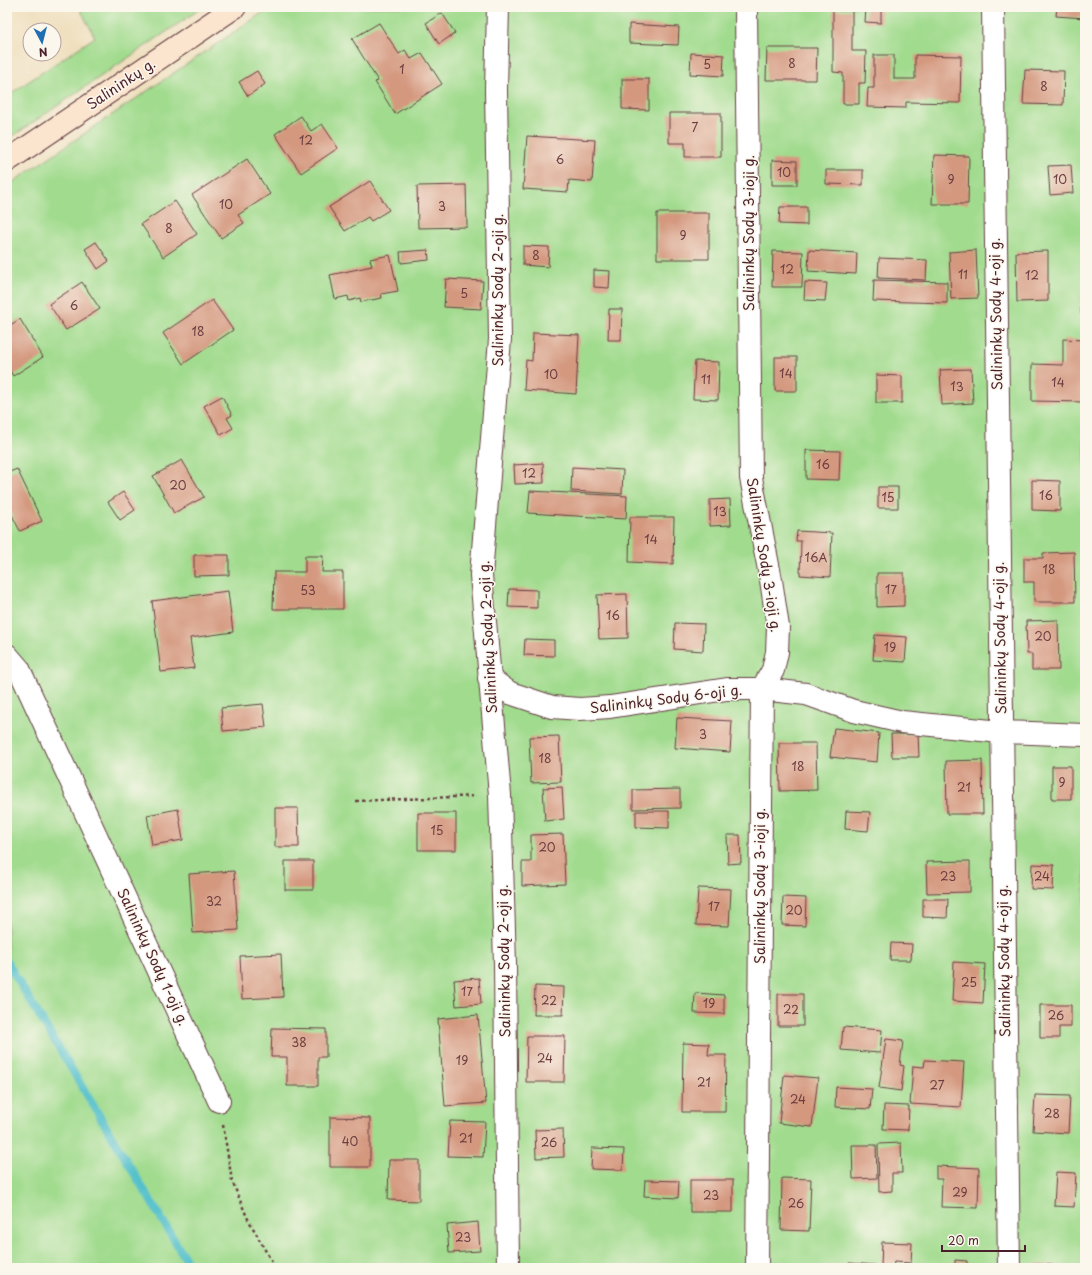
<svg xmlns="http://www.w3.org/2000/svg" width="1092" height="1275" font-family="'Playpen Sans',sans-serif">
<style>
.green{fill:#a1db8e;stroke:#767d5c}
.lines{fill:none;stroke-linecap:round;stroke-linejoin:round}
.stream{stroke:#52c0cb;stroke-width:8}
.building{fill:#d4987f}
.minor-casing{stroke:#633c41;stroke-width:24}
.secondary-casing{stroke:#633c41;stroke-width:24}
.path{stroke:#633c41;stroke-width:2.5;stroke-dasharray:3 3;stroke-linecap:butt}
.minor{stroke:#fff;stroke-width:22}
.secondary{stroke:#fbe5cf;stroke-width:22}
.labels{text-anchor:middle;stroke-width:3;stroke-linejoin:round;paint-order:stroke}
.number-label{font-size:12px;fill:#6c3d40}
.street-label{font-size:14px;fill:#4a1f2b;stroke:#fbf7ec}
</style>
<rect width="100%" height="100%" fill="#fbf7ec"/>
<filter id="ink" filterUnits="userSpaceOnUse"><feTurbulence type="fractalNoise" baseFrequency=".025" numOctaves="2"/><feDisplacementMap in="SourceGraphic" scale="8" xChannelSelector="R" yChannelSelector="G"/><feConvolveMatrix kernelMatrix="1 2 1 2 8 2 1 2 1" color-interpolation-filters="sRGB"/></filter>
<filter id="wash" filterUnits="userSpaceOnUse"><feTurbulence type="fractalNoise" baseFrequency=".012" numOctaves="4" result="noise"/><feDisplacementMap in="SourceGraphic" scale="16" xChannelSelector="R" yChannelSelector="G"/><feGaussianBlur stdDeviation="0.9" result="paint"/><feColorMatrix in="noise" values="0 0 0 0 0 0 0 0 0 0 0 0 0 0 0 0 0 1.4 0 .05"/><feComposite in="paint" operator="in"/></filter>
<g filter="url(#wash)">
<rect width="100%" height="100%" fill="#efdfbe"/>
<path class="green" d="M 79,7 L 203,7 L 7,140 L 7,96 L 95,37 Z
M 271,7 L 1085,7 L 1085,1268 L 7,1268 L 7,186 Z"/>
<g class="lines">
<path class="stream" d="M 7,962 L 191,1268"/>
</g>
<g id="blocks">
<path class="building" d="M 866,7 L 881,7 L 881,23 L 865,22 Z
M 1057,7 L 1085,7 L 1085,18 L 1056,16 Z
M 833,10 L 852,10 L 852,51 L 866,51 L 865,83 L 859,83 L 859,104 L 843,104 L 843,73 L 833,72 Z
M 442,13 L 455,33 L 439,44 L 426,23 Z
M 379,23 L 399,54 L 405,50 L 411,59 L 422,53 L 442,84 L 395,114 L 375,82 L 378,81 L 352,39 Z
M 629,24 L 679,27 L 678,45 L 629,43 Z
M 767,48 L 817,48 L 816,80 L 766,80 Z
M 691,53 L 724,55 L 723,76 L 690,74 Z
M 874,55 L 894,55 L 894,79 L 915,79 L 915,55 L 961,56 L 960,103 L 906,102 L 906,108 L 867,107 L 868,88 L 874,88 Z
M 1025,70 L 1064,71 L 1063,105 L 1023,104 Z
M 257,71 L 265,84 L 248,96 L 239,82 Z
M 622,79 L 649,79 L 649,110 L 622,109 Z
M 669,113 L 721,113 L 721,157 L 685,157 L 685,143 L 669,143 Z
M 301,116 L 311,131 L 322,124 L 338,148 L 301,173 L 275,134 Z
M 527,136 L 595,140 L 592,182 L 569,180 L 568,192 L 523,189 Z
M 934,155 L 969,156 L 968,204 L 932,204 Z
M 247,159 L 270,194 L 238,215 L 244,223 L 221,238 L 192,195 Z
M 772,160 L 797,161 L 797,185 L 772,185 Z
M 1071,165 L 1073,193 L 1050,195 L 1048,166 Z
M 826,170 L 863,170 L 863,185 L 826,184 Z
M 370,181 L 389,210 L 371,221 L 368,217 L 345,231 L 329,207 Z
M 466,185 L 467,227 L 418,228 L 417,186 Z
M 175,201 L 197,234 L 163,257 L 141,224 Z
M 780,207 L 807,207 L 807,225 L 779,224 Z
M 657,213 L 709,213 L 709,259 L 657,259 Z
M 1083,214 L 1085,214 L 1085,228 L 1082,228 Z
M 96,242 L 109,261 L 98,269 L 85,249 Z
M 523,246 L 549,247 L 548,267 L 523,265 Z
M 428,250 L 429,260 L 401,263 L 400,252 Z
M 809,250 L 857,253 L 856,274 L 808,271 Z
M 976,250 L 978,298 L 951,299 L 949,252 Z
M 773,251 L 803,252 L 802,287 L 772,287 Z
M 1048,251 L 1048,301 L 1017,302 L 1016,252 Z
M 390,255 L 398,291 L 381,294 L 382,298 L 361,302 L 360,298 L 349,301 L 348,296 L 335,299 L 330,275 L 372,266 L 370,259 Z
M 879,258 L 927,260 L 926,280 L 878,278 Z
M 594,270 L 610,271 L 609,288 L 594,287 Z
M 446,279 L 483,281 L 481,309 L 444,307 Z
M 874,280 L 947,282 L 947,303 L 873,301 Z
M 82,282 L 100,309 L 66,330 L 49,304 Z
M 805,282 L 827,283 L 825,301 L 804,300 Z
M 1081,295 L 1085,296 L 1085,314 L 1081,314 Z
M 212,300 L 233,330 L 183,364 L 163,333 Z
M 609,309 L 622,309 L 621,340 L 608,340 Z
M 20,319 L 43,357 L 13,376 L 7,366 L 7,327 Z
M 533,333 L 579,335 L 576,394 L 524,390 L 526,360 L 532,361 Z
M 1063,339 L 1085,340 L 1085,402 L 1032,401 L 1032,364 L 1063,365 Z
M 775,357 L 797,357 L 797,391 L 775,391 Z
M 695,361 L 719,362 L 718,400 L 693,399 Z
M 971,369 L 973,403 L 942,405 L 940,370 Z
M 876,375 L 902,376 L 902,403 L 876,403 Z
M 222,396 L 232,415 L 227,418 L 233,428 L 221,435 L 204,406 Z
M 806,450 L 840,451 L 839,480 L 806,479 Z
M 182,460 L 204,497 L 174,513 L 153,476 Z
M 543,463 L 544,483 L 515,484 L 514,465 Z
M 572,467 L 623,470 L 622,494 L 571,491 Z
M 17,469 L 42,521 L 20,531 L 7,505 L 7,473 Z
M 1032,480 L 1060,481 L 1060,511 L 1032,510 Z
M 878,487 L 898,487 L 898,508 L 878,508 Z
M 530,491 L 627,496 L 626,519 L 528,513 Z
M 123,492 L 135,510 L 120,520 L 108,502 Z
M 730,499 L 731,525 L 710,526 L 710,500 Z
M 630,517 L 674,517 L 673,564 L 629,562 Z
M 797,531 L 832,533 L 830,577 L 800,575 L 801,541 L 796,541 Z
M 1074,552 L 1075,602 L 1034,602 L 1034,582 L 1024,582 L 1024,558 L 1043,558 L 1043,553 Z
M 194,555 L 229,555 L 229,575 L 194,576 Z
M 305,556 L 323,556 L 322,572 L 343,572 L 343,609 L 273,609 L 274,572 L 305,572 Z
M 877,573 L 904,573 L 904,606 L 877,607 Z
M 1083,579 L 1085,579 L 1085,612 L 1083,612 Z
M 509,589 L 537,590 L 537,608 L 508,607 Z
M 228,591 L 233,632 L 190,638 L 194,668 L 161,672 L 152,601 Z
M 627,594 L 628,638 L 599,639 L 597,595 Z
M 1058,620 L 1059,670 L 1032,670 L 1032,654 L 1027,654 L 1026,621 Z
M 675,623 L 704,624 L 703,651 L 674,649 Z
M 875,635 L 907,637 L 905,662 L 873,660 Z
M 525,639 L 554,640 L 554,656 L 524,655 Z
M 263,704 L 266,727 L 223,731 L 221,708 Z
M 677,718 L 732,721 L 730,752 L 675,748 Z
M 834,728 L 879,733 L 877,762 L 830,757 Z
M 891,734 L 918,734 L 919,757 L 892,757 Z
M 559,736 L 561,782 L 531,783 L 529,737 Z
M 779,743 L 816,743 L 817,790 L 780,791 Z
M 982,760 L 983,814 L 947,814 L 946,761 Z
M 1052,766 L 1071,766 L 1071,799 L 1052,799 Z
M 562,787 L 564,819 L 545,821 L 543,788 Z
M 680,789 L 680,808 L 633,809 L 633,790 Z
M 275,808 L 298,808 L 299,847 L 275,847 Z
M 178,809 L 183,840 L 152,845 L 147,815 Z
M 636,811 L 669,811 L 669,828 L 636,827 Z
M 846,811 L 870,812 L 868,831 L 845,829 Z
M 418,813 L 456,813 L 456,850 L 418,850 Z
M 563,834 L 565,884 L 522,886 L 522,862 L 531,862 L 531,835 Z
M 727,835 L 740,835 L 741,863 L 728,864 Z
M 285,861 L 313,861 L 313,890 L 285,890 Z
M 970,861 L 970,892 L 927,893 L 926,862 Z
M 1032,864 L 1054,865 L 1053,890 L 1031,889 Z
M 234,871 L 238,930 L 193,933 L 189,874 Z
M 698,888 L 731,889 L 729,926 L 696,925 Z
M 783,897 L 806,898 L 805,926 L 782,925 Z
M 923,899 L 948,899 L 947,918 L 923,917 Z
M 891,943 L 912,944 L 911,960 L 890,960 Z
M 281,954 L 283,997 L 242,999 L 240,956 Z
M 954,962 L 985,964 L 983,1003 L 952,1001 Z
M 479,978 L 481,1004 L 456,1006 L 454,980 Z
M 535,986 L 564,987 L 563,1015 L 534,1015 Z
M 695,993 L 724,995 L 724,1014 L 694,1013 Z
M 778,994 L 803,994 L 803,1026 L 778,1026 Z
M 1040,1005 L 1071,1005 L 1071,1027 L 1059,1027 L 1059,1038 L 1040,1038 Z
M 478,1015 L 486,1103 L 445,1106 L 438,1019 Z
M 843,1027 L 882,1030 L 880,1053 L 841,1050 Z
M 272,1028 L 326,1029 L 326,1057 L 318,1057 L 318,1086 L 287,1086 L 287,1057 L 271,1057 Z
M 527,1036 L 565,1036 L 564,1082 L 526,1082 Z
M 886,1039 L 903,1041 L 900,1065 L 904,1066 L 901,1091 L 879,1088 Z
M 683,1043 L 709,1044 L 708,1055 L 726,1055 L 725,1112 L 682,1112 Z
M 925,1060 L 964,1062 L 961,1107 L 910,1104 L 913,1066 L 924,1067 Z
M 784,1075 L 818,1078 L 812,1127 L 779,1123 Z
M 836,1087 L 872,1089 L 870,1109 L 835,1107 Z
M 1035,1095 L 1070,1096 L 1068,1133 L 1033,1131 Z
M 884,1105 L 909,1106 L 908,1130 L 883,1129 Z
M 330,1117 L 370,1118 L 370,1167 L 330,1167 Z
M 450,1121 L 485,1122 L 483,1157 L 448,1156 Z
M 563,1129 L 564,1157 L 536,1158 L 535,1130 Z
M 901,1143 L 902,1173 L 892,1173 L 892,1191 L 879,1192 L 878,1144 Z
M 852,1145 L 876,1145 L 877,1178 L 853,1179 Z
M 592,1148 L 624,1149 L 623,1170 L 591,1169 Z
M 389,1160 L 419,1160 L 419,1201 L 388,1200 Z
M 936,1166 L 979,1168 L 978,1208 L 941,1207 L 942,1179 L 936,1179 Z
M 1056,1172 L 1076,1173 L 1074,1207 L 1054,1206 Z
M 782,1178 L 811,1179 L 809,1231 L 781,1230 Z
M 645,1180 L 679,1181 L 678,1198 L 644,1196 Z
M 690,1180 L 733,1180 L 733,1212 L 690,1212 Z
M 478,1222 L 480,1251 L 449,1253 L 447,1225 Z
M 882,1242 L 912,1243 L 911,1263 L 894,1262 L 893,1267 L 881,1267 Z
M 955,1260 L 967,1261 L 967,1268 L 941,1268 L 941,1264 L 955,1265 Z
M 849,1263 L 875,1265 L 874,1268 L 849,1268 Z
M 1036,1264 L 1053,1265 L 1053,1268 L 1036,1268 Z"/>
</g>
</g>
<g filter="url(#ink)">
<use href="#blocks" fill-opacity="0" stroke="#633c41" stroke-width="1"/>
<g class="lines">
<g class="minor-casing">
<path id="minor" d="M 498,7 L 496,89 L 500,339 L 481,575 L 500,795 L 505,964 L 508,1268
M 746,7 L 751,478 L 771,580 L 778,627 L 777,652 L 773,670 L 762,689 L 757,1268
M 993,7 L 1009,1268
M 7,655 L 19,669 L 219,1101
M 489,678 L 510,693 L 552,707 L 580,709 L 610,707 L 727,689 L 762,689 L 806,694 L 854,711 L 902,722 L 1001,732 L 1085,735"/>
</g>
<g class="secondary-casing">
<path id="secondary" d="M 7,161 L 235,7"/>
</g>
<path class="path" d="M 356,801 L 476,796
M 223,1125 L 232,1181 L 247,1217 L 275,1268"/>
<use href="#minor" class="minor"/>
<use href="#secondary" class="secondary"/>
</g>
</g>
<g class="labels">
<g class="number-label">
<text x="792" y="68">8</text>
<text x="707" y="69">5</text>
<text x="402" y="74">1</text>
<text x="1044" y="91">8</text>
<text x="695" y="132">7</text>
<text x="306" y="145">12</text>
<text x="560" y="164">6</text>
<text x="784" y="177">10</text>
<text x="951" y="184">9</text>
<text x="1060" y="184">10</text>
<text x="226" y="209">10</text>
<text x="442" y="211">3</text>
<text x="169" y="233">8</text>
<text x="683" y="240">9</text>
<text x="536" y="260">8</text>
<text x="787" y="274">12</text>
<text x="963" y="279">11</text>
<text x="1032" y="280">12</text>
<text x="464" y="298">5</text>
<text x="74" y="310">6</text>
<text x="198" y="336">18</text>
<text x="786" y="378">14</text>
<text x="551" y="379">10</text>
<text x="706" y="384">11</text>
<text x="1058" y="387">14</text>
<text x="957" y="391">13</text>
<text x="823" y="469">16</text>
<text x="529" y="478">12</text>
<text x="178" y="490">20</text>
<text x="1046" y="500">16</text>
<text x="888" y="502">15</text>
<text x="720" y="516">13</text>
<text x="651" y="544">14</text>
<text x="816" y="562">16A</text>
<text x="1049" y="574">18</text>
<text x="891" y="594">17</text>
<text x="308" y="595">53</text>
<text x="613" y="620">16</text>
<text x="1043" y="641">20</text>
<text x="890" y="652">19</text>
<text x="703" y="739">3</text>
<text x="545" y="763">18</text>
<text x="798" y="771">18</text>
<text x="1062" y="787">9</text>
<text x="964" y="792">21</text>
<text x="437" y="835">15</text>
<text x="547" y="852">20</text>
<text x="948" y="881">23</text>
<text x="1042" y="881">24</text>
<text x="214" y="906">32</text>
<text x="714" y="911">17</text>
<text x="794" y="915">20</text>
<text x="969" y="987">25</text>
<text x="467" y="996">17</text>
<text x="549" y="1005">22</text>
<text x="709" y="1008">19</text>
<text x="791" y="1014">22</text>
<text x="1056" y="1020">26</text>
<text x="299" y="1047">38</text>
<text x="545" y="1063">24</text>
<text x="462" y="1065">19</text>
<text x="704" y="1087">21</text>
<text x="937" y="1090">27</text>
<text x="798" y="1104">24</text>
<text x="1052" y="1118">28</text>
<text x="466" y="1143">21</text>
<text x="350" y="1146">40</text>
<text x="549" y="1147">26</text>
<text x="960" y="1197">29</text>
<text x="711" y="1200">23</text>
<text x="796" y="1208">26</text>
<text x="463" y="1242">23</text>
</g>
<g class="street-label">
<text transform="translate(121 84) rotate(-34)" y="5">Salininkų g.</text>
<text transform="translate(749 233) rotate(-90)" y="5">Salininkų Sodų 3-ioji g.</text>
<text transform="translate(498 290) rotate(-90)" y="5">Salininkų Sodų 2-oji g.</text>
<text transform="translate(996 314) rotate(-91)" y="5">Salininkų Sodų 4-oji g.</text>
<text transform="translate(764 555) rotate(81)" y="5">Salininkų Sodų 3-ioji g.</text>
<text transform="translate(488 637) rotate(-93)" y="5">Salininkų Sodų 2-oji g.</text>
<text transform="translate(1000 638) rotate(-91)" y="5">Salininkų Sodų 4-oji g.</text>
<text transform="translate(666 699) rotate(-7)" y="5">Salininkų Sodų 6-oji g.</text>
<text transform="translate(760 886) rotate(-90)" y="5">Salininkų Sodų 3-ioji g.</text>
<text transform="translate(153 957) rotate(65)" y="5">Salininkų Sodų 1-oji g.</text>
<text transform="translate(504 961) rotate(-91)" y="5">Salininkų Sodų 2-oji g.</text>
<text transform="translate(1004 961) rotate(-91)" y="5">Salininkų Sodų 4-oji g.</text>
</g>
</g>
<rect width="1092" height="1275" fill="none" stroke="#fbf7ec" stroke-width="24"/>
<g transform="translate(42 42) rotate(173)"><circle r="19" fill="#fbf7ec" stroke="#b4a19f"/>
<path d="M0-3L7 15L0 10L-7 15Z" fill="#1f6fb2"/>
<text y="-6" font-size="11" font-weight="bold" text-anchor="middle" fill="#4a1f2b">N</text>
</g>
<path d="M942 1245v6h83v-6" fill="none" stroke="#4a1f2b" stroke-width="2"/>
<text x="948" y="1245" font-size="12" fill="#4a1f2b" stroke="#fbf7ec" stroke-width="3" paint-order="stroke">20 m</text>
</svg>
